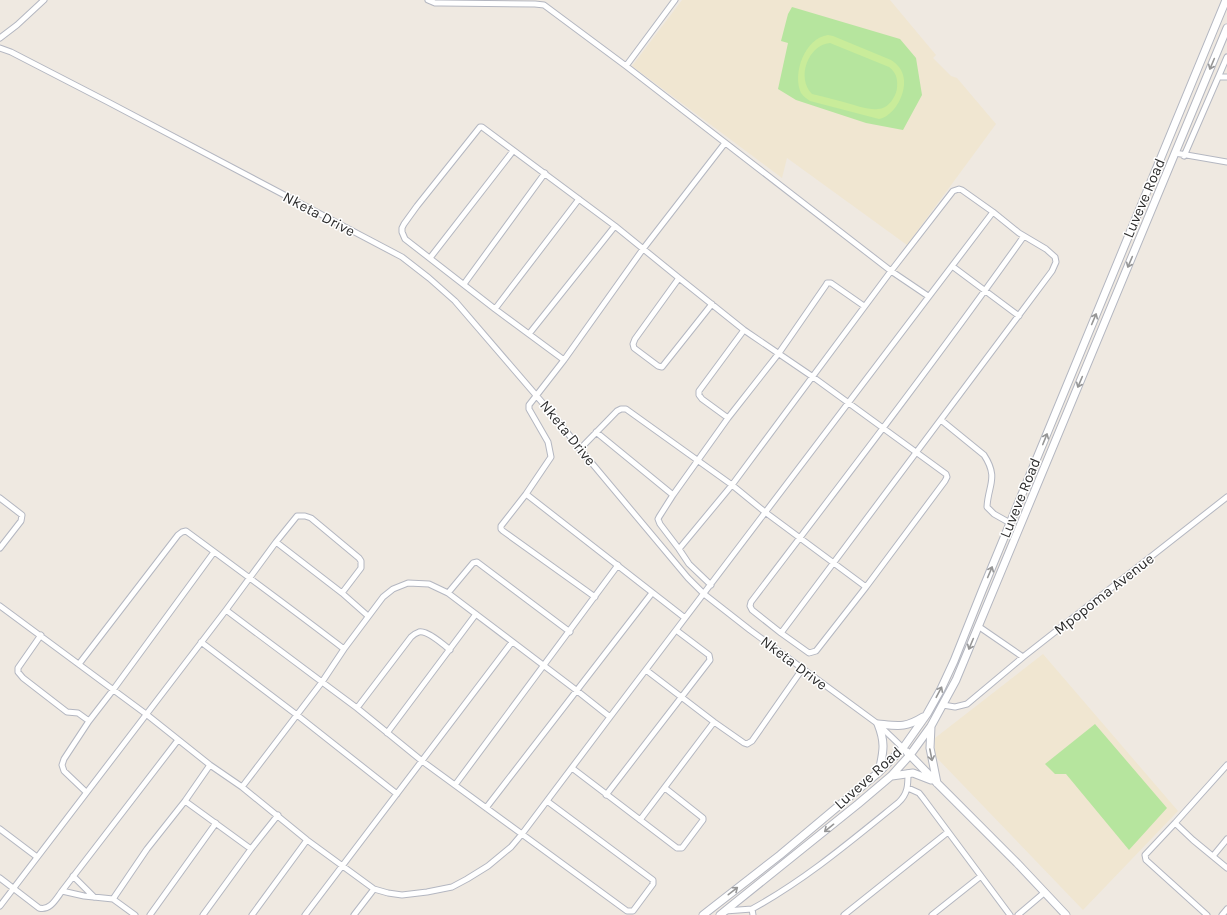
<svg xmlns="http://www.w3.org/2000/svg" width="1227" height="915" font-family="Karla,sans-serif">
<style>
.education{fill:#f0e6d1}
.green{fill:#b6e59e}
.pitch{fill:#c9ec9a;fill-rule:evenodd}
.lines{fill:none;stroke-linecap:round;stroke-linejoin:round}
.street-casing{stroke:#b4b7c1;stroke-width:7}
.secondary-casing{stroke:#b4b7c1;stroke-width:9}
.street{stroke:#fff;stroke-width:5}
.secondary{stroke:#fff;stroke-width:7}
.oneway{stroke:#969696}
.labels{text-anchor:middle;stroke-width:3;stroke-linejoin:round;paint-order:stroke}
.street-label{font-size:15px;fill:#2e2e2e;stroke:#fff}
</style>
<rect width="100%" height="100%" fill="#efe9e1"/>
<path class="education" d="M 682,0 L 890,0 L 936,55 L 933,58 L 951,76 L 957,78 L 996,124 L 907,245 L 787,158 L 782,178 L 632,66 Z
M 1043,654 L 1178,811 L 1083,910 L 935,756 L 935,738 Z"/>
<path class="green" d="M 792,7 L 900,39 L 916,58 L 922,95 L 903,130 L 866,123 L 796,100 L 778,89 L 788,43 L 781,41 L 788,14 Z
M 1095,724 L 1167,808 L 1129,850 L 1066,774 L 1055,774 L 1045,764 Z"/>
<path class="pitch" d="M 828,35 L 833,36 L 891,60 C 897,64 901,68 903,75 C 908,91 895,116 879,119 L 810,101 C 807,99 803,96 801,93 C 792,73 805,38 828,35 ZM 830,43 L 889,67 C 896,72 898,79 897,88 C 896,97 888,109 878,109 C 870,110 861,107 854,105 C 840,101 826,97 812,94 C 796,78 808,45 830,43 Z"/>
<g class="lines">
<g class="street-casing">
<path id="street" d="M 428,0 L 435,3 L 441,3 L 535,4 L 544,5 L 626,66 L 891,271 L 928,296
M 0,38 L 17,25 L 44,0
M 0,48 L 11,52 L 108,102 L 402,257 L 429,278 L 455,301 L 559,422 L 580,449 L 688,578 L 704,594 L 750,630 L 878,724 L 903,748
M 626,66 L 675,0
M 1219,77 L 1227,77
M 1175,153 L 1227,162
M 1184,156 L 1227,57
M 430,258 L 513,151
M 952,266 L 1019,316
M 679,278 L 635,339 L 633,344 L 634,348 L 658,366 L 662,367 L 712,304
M 464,284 L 545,173
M 495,309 L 579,199
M 529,334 L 615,226
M 564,360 L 495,309 L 405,239 L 402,232 L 402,228 L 404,224 L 417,206 L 480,127 L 482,127 L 615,226 L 679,278 L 744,330 L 813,377 L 946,474 L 947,477 L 945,481 L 866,587 L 816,651 L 809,653 L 781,633 L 752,610 L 750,606 L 751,602 C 843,481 936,360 1024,236
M 728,418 L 702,399 L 699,395 L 699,391 L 744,330
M 941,420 L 984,455 C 999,478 988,485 987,507 L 994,514 L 1010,523
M 596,432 L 673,495
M 580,449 L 617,411 L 621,409 L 626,409 L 732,485 L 765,512 L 866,587
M 526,494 L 685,618
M 0,498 L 22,515 L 21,521 L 0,548
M 276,542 L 342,593 L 368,616
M 679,549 L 732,485 L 891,271 L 953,191 L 959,189 L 962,190 L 993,212 L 1019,233 L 1046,249 L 1055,257 L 1056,262 L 1052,271 L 781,633
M 711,585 L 689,564 L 679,549 L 660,524 L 658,519 L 659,517 L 673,495 L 728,418 L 779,353 L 826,285 L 827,283 L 831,283 L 864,306
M 448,593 L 473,563 L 477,562 L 570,632
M 595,597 L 503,531 L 501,529 L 501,526 L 526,494 L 551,457 L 548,442 L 529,409 L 529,405 L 564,360 L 643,249 L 725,143
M 0,606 L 146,714 L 210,765 L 242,787 L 307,840 L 374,889 L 388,893 L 402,895 L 427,892 L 452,887 L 467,879 L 488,866 L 511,847 L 522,834 L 610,717 L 993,212
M 226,610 L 322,682 L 357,708 L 422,761 L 627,911 L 633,911 L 653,884 L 653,880 L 547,801
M 978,626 L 1023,657 L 1227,497
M 41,635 L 18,668 L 18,672 L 23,678 L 67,712 L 78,713 L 89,721
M 201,642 L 297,715 L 397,794
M 79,664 L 178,535 L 182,532 L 186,531 C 239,570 292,609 344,649
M 646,670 L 714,722 L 744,743 L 747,744 L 752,741 L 803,668
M 943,705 L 955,707 L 967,704 L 1023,657
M 357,708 L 411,637 C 413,635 416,633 419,632 C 427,630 444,645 450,650
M 387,733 L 476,614
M 572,768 L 677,848 L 682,848 L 703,820 L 703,818 L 665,788
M 455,785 L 618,565
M 242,787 L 322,682 L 344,649 L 383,597 L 393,589 L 408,583 L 429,584 L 448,593 L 576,690 L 610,717
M 908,788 L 919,793 L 923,798 L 1010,915
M 86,792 L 64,771 L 62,765 L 64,759 L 89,721 L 113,690 L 214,552
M 606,795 L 710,660 L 709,655 L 676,630
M 185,801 L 251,849
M 486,808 L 652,593
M 640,820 L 714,722
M 1175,823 L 1193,840 L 1227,868
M 0,829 L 37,857
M 1213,856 L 1227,839
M 73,876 L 94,897
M 0,878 L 39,908 C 50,911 56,899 62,891 L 178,740
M 62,891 L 84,896 L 113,899
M 0,906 L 226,610 L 276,542 L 297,516 L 305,516 L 311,518 L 359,558 L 361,561 L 361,568 L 342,593
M 725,911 L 752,909
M 135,915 L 113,899 L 147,849 L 185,801 L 210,765
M 150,915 L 216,823
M 203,915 L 251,849 L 278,815
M 252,915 L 307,840
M 305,915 L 512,642
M 354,915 L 374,889
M 753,915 L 752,909 C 805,880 851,841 898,803 C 908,794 908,785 908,773
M 844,915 L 948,832
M 932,915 L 981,876
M 1018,915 L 1045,892
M 1207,915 L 1146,860 L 1145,855 L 1175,823 L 1227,765
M 1222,915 L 1227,909"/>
</g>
<g class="secondary-casing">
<path id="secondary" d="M 931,726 L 930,748 L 937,783
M 907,752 L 937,783 L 1017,863 L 1066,915
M 879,772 C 883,752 886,744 878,724 C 899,726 905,728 923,717
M 892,776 L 913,773 L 931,780
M 703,915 L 780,855 L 879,772 L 903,748 L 927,714 L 941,689 L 954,661 L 982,591 L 1226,0
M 720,915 L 858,804 L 891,776 L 910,755 L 931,726 L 956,680 L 1227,28"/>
</g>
<use href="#street" class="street"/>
<use href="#secondary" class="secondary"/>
</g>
<defs><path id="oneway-shaft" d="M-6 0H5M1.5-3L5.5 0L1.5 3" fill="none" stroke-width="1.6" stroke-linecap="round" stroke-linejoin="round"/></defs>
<g class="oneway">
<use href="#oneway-shaft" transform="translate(1212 64) rotate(113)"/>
<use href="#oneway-shaft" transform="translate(1130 262) rotate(113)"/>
<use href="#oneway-shaft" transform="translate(1094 319) rotate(-67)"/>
<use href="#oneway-shaft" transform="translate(1080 382) rotate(113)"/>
<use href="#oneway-shaft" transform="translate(1045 439) rotate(-68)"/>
<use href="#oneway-shaft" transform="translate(990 572) rotate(-67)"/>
<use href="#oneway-shaft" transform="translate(971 644) rotate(113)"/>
<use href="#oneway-shaft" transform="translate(939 692) rotate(-62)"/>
<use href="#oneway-shaft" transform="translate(931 755) rotate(79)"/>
<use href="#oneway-shaft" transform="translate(829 828) rotate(141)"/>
<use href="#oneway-shaft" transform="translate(733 891) rotate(-38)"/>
</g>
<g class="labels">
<g class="street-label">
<text transform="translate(1144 198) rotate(-67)" y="5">Luveve Road</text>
<text transform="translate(319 214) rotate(28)" y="5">Nketa Drive</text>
<text transform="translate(568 433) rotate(51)" y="5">Nketa Drive</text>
<text transform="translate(1020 498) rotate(-68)" y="5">Luveve Road</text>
<text transform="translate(1104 594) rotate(-38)" y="5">Mpopoma Avenue</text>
<text transform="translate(794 663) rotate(37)" y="5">Nketa Drive</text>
<text transform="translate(868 778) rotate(-42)" y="5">Luveve Road</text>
</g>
</g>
</svg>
